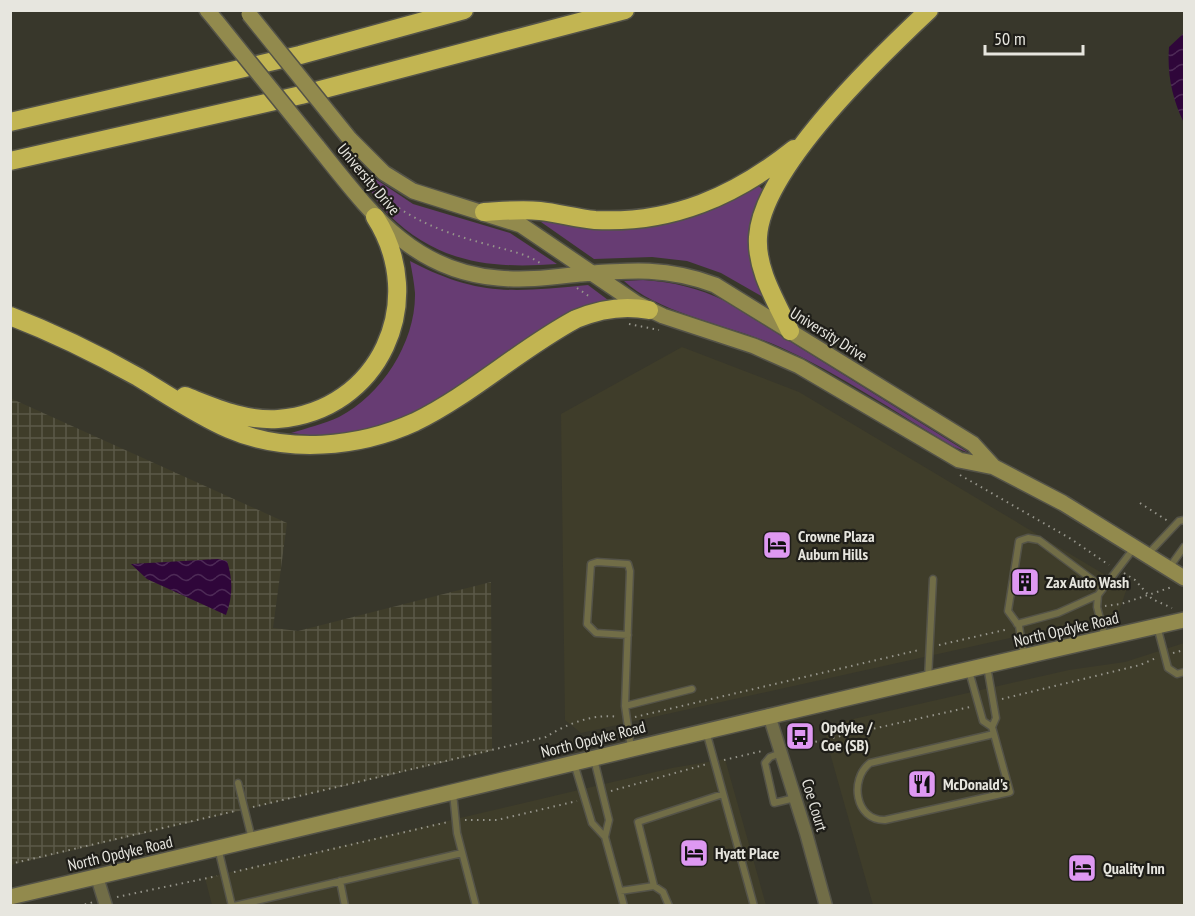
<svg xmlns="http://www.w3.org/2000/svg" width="1195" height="916" font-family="'PT Sans Narrow',sans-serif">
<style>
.built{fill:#3f3d2a}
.industrial{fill:url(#industrial-grid)}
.grass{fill:#673c73}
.water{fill:url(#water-waves)}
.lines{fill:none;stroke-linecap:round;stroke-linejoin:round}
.lane-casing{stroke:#545348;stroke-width:9}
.street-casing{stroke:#545348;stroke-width:15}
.secondary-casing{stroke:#545348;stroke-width:18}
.highway-casing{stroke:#545348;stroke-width:21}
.path{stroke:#96958b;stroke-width:2;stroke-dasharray:1.5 4.5;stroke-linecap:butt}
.lane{stroke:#716d47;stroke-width:6}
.street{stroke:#716d47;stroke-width:12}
.secondary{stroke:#928a4d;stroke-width:15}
.highway{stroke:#c2b552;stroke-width:18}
.secondary-bridge-casing{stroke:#545348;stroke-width:18;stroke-linecap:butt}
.secondary-bridge{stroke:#928a4d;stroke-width:15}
.labels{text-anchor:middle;stroke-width:4.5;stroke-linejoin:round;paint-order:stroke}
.street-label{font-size:16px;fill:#e7e6df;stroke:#1f1e19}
.poi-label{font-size:16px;font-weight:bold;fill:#e7e6df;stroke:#1f1e19;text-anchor:start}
</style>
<defs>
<pattern id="industrial-grid" width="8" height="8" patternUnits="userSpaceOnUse" patternTransform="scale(1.5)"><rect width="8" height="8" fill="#3f3d2a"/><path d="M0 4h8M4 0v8" fill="none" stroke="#5b5948"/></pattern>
<pattern id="water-waves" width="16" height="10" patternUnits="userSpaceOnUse" patternTransform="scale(1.5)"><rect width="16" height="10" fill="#2f063a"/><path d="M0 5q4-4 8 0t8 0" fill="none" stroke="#4d2a56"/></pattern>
</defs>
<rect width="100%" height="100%" fill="#38372b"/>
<path class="built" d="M 682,347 L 799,392 L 1127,588 L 1118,614 L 581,733 L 565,720 L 561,414 Z
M 1184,643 L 1184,905 L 873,905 L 826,739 L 827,725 L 1069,670 L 1125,662 Z
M 725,759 L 766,905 L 212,905 L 205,878 L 672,768 Z"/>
<path class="industrial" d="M 10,398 L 287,523 L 273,628 L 298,631 L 491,582 L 492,751 L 11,865 Z"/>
<path class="grass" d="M 365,172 L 413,204 L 510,233 L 557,264 C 491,269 438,263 389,215 C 379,205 365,186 365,172 Z
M 759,186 L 763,190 L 753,214 L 749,236 L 749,247 L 763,297 L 721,273 L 687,261 L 652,257 L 594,259 L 541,222 C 551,219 581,228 595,229 C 655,232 708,216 759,186 Z
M 410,261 C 479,297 513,292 588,285 L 608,300 L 573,311 L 418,413 L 361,433 L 326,437 L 291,433 C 307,428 324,424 339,417 C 382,395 416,342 415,293 C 414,282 412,271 410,261 Z
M 643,280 C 673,282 699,288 725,301 L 969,453 L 952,446 C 895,412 840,374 780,347 C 734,326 659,314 624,281 Z"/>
<path class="water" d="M 1184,33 L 1184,123 C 1172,98 1167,74 1169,47 Z
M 218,559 L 227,561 C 233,580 233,596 226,615 L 147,579 L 131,564 Z"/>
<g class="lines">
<g class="lane-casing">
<path id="lane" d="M 1147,555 L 1179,521 L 1184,520
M 1169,568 L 1184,547
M 1017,624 L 1058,613 L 1098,595
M 1157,626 L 1168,668 L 1177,674 L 1184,672
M 1105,638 L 1097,607 L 1098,595 L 1134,548
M 1024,656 L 1019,626 L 1008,611 L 1019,541 L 1028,538 L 1039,540 L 1102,587
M 987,666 L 996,718 L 992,727
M 969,671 L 983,721 L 992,727 L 994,734 L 1010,792 L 885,820 C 855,821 849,779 870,763 L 994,734
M 928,679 L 933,579
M 625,706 L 630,571 L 628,564 L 597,562 L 591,564 L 587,624 L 596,633 L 628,635
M 706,731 L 754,906
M 631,748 L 625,706 L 692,689
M 781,753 L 770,757 L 765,763 L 774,803 L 795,798
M 594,759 L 609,820 L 605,837
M 574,763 L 592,823 L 605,837 L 624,906
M 238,783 L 252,839
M 453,793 L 457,833 L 476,906
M 218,848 L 232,906
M 340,881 L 345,906
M 654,886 L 638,822 L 723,794
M 620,891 L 654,886 L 663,892 L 669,906
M 234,906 L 462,853"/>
</g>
<g class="street-casing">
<path id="street" d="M 769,715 L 806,833 L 826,906
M 97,877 L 106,906"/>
</g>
<g class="secondary-casing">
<path id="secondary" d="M 207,10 L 217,22
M 349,138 L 384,173 L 413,191 L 521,225 L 636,303 L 663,316 L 754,346 L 799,366 L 959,460 L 994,467 L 1063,503 L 1184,578
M 317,146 C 368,209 410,271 498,278 C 526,281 553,277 580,274 C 631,270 667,267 715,285 L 973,444 L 994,467
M 10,897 C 402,806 792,708 1184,620"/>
</g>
<g class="highway-casing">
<path id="highway" d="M 10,122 L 300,55 L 464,10
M 10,161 L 301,95 L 625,10
M 484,212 C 503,211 521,209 540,211 C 558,213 576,218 595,220 C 672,224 735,196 794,149
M 10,316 C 54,333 97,354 138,377 C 168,395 197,415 229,429 C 287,454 358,448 415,422 C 472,394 520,349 576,319 C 600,309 624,305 649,310
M 790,331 C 776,301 756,270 758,237 C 762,168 879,57 929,10
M 185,396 C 216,408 244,421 278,419 C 380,411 429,301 375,217"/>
</g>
<path class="path" d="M 358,173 C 394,213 436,231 486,244 C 505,250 527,253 543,265
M 577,288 L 590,297
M 629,324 L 659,330
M 960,475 L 1071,539 L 1109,565
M 1140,503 L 1168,521
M 1124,573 L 1135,580 L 1152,599 L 1172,608
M 1105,606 L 1121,604 L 1172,587
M 939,645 L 1009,629
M 1173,653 L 1184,650
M 1002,699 L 1140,665 L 1156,658
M 635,717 L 919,650
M 792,747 L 970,707
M 724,760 L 762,751
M 611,791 L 707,764
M 253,807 L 546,737 C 566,724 595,713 618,717
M 465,820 L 497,820 L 577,801
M 10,864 L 235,811
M 234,872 L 448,822
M 117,897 L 217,876
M 79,906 L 94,902"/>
<use href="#lane" class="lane"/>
<use href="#street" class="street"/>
<use href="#secondary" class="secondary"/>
<use href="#highway" class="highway"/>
<g class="secondary-bridge-casing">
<path id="secondary-bridge" d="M 249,14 L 349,138
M 217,22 L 317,146"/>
</g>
<use href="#secondary-bridge" class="secondary-bridge"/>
</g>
<defs>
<g id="hotel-square" transform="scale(1.5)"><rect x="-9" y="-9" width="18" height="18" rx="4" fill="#de98f2" stroke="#1f1e19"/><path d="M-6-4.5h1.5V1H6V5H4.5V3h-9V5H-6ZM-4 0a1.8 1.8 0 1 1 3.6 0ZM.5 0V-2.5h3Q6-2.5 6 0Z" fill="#111"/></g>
<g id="building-square" transform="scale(1.5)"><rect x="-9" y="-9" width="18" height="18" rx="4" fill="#de98f2" stroke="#1f1e19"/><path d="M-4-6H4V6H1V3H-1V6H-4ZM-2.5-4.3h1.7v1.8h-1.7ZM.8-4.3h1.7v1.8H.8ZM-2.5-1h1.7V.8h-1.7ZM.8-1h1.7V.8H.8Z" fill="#111"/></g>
<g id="bus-square" transform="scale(1.5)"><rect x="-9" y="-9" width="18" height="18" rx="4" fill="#de98f2" stroke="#1f1e19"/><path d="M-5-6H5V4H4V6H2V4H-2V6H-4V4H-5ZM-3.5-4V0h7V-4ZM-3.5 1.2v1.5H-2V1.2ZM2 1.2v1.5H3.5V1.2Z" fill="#111"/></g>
<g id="restaurant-square" transform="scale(1.5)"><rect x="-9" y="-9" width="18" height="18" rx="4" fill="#de98f2" stroke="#1f1e19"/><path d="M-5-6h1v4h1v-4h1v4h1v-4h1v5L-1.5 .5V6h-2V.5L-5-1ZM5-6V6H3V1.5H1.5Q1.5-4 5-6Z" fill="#111"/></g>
</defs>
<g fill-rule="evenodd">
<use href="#hotel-square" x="777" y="545"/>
<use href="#building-square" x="1025" y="582"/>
<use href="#bus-square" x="800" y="736"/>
<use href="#restaurant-square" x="922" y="784"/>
<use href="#hotel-square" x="694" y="853"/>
<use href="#hotel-square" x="1082" y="868"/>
</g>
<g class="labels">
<g class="street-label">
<text transform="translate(369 179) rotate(50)" y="6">University Drive</text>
<text transform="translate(829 334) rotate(32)" y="6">University Drive</text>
<text transform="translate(1066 629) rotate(-13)" y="6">North Opdyke Road</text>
<text transform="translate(593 739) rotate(-14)" y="6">North Opdyke Road</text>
<text transform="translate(815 805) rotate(73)" y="6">Coe Court</text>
<text transform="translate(120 853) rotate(-13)" y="6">North Opdyke Road</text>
</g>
<g class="poi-label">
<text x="798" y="542">Crowne Plaza<tspan x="798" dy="18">Auburn Hills</tspan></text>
<text x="1046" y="588">Zax Auto Wash</text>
<text x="821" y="733">Opdyke /<tspan x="821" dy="18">Coe (SB)</tspan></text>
<text x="943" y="790">McDonald's</text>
<text x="715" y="859">Hyatt Place</text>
<text x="1103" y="874">Quality Inn</text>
</g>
</g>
<rect width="1195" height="916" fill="none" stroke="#e7e6df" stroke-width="24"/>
<path d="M985 45v9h98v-9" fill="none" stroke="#e7e6df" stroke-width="3"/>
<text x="994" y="45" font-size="18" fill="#e7e6df" stroke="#1f1e19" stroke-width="4.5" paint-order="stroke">50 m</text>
</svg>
